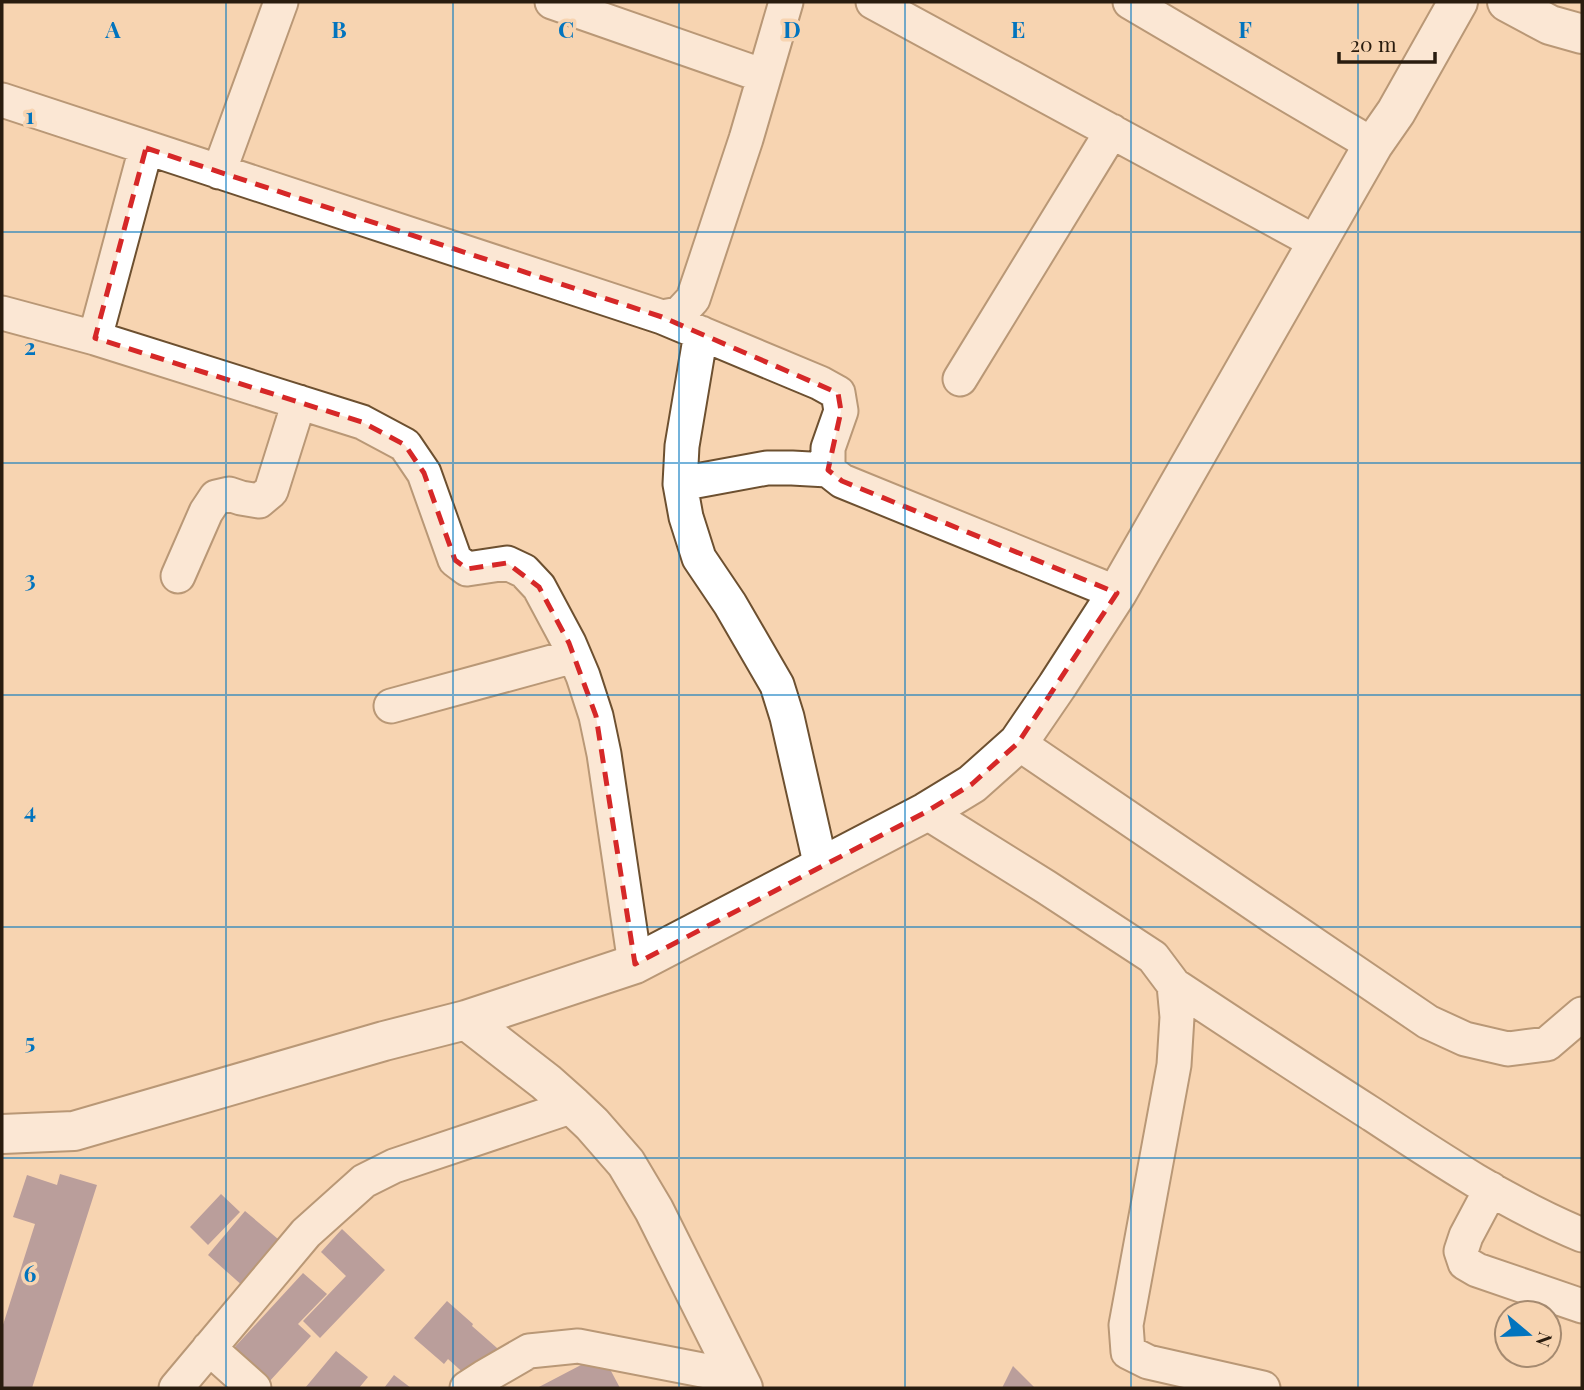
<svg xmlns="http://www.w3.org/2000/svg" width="1584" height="1390" font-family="'Playfair Display',serif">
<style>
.building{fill:#705d82}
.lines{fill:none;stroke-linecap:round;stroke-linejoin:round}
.street-casing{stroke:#6d5030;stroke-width:37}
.secondary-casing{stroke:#6d5030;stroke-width:42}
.street{stroke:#fff;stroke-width:33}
.secondary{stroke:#fff;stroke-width:38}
.marked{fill:none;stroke:#d62828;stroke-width:5;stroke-dasharray:14 9;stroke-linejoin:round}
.grid{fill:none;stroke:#0274be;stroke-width:2;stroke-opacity:0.55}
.grid-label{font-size:23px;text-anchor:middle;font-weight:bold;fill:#0274be;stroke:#f7d4b1;stroke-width:7;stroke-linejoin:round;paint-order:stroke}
</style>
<rect width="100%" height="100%" fill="#f7d4b1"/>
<path class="building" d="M 60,1174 L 97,1185 L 32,1388 L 2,1388 L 2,1328 L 35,1224 L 13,1217 L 27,1175 L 57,1185 Z
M 221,1194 L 240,1212 L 208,1245 L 190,1227 Z
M 245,1211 L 291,1250 L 253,1295 L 208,1255 Z
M 342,1229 L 385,1270 L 320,1338 L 303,1321 L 346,1276 L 321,1252 Z
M 303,1273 L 327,1294 L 298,1324 L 311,1336 L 268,1383 L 232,1350 Z
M 447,1301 L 473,1324 L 472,1326 L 505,1355 L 478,1386 L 448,1359 L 444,1364 L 414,1338 Z
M 336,1351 L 368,1377 L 359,1388 L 305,1388 Z
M 602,1354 L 620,1388 L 537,1388 Z
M 1013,1366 L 1035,1388 L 1002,1388 Z
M 394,1375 L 411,1388 L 384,1388 Z"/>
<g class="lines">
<g class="street-casing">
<path id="street" d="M 552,2 L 764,76
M 873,2 L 1317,243
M 1130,2 L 1373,145
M 2,100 L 662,317 L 679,314 L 693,299 L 746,139 L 786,2
M 219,172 L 281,2
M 2,313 L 95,338 L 362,422 L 405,445 L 424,473 L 455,560 L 467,569 L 507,563 L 524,571 L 539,587 L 569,643 L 583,676 L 596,716 L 604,754 L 635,964
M 662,317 L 820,383 L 838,393 L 841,411 L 828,448 L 828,470 L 842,481 L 1117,593
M 701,333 L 682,446 L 680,484 L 686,517 L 699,558 L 730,604 L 777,685 L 787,717 L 821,867
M 95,338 L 146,148
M 960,379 L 1112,131
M 680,484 L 767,468 L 792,468 L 828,470
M 178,576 L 206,512 L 216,497 L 229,494 L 241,498 L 259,501 L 271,491 L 299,402
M 391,706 L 574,656
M 1018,743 L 1428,1022 L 1465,1039 L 1508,1049 L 1547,1044 L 1582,1014
M 926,812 L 1046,887 L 1153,957 L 1174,985 L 1177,1017 L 1174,1065 L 1126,1325 L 1128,1352 L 1148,1362 L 1263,1388
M 1174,985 C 1239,1028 1304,1071 1370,1113 C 1438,1158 1507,1204 1582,1235
M 1491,1189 L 1466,1236 L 1461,1251 L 1465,1263 L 1477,1270 L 1582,1306
M 209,1348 L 254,1388
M 176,1388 L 306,1233 L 364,1181 L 394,1166 L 573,1106
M 467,1388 L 484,1377 L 529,1351 L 578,1346 L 738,1377"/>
</g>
<g class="secondary-casing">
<path id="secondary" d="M 1507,2 L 1550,25 L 1582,34
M 466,1020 L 546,1082 L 573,1106 L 592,1124 L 626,1163 L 654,1210 L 743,1388
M 2,1134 L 74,1131 L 384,1041 L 466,1020 L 635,964 L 926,812 L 972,784 L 1018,743 L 1057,686 L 1117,593 L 1373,145 L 1396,112 L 1458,2"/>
</g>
<use href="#street" class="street"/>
<use href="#secondary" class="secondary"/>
</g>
<path d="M0 0H1584V1390H0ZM 146,148 L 662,317 L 838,393 L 841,411 L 828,470 L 842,481 L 1117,593 L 1018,743 L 972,784 L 926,812 L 635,964 L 596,716 L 569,643 L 539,587 L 507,563 L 467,569 L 455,560 L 424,473 L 405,445 L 362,422 L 95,338 Z" fill="#f7d4b1" fill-opacity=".55" fill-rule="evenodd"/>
<path class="marked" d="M 146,148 L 662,317 L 838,393 L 841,411 L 828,470 L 842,481 L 1117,593 L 1018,743 L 972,784 L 926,812 L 635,964 L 596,716 L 569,643 L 539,587 L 507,563 L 467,569 L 455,560 L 424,473 L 405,445 L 362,422 L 95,338 Z"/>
<path class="grid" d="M 226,2 L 226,1388M 453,2 L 453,1388M 679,2 L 679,1388M 905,2 L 905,1388M 1131,2 L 1131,1388M 1358,2 L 1358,1388M 2,232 L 1582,232M 2,463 L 1582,463M 2,695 L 1582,695M 2,927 L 1582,927M 2,1158 L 1582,1158"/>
<g class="grid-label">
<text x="113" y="38">A</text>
<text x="339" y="38">B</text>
<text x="566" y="38">C</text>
<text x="792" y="38">D</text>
<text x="1018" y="38">E</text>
<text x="1245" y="38">F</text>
<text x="30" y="124">1</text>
<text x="30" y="355">2</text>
<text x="30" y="587">3</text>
<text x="30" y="819">4</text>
<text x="30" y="1050">5</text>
<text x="30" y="1282">6</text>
</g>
<rect width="1584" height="1390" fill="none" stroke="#291c0f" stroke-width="7"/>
<g transform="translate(1528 1334) rotate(109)"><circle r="33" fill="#f7d4b1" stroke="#a58a70" stroke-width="2"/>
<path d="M0-5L12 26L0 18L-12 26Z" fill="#0274be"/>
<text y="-10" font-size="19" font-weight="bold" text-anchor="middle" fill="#291c0f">N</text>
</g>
<path d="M1339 52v10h96v-10" fill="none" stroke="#291c0f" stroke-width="3.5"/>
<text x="1350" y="52" font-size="21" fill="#291c0f" stroke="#f7d4b1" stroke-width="5" paint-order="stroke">20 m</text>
</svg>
